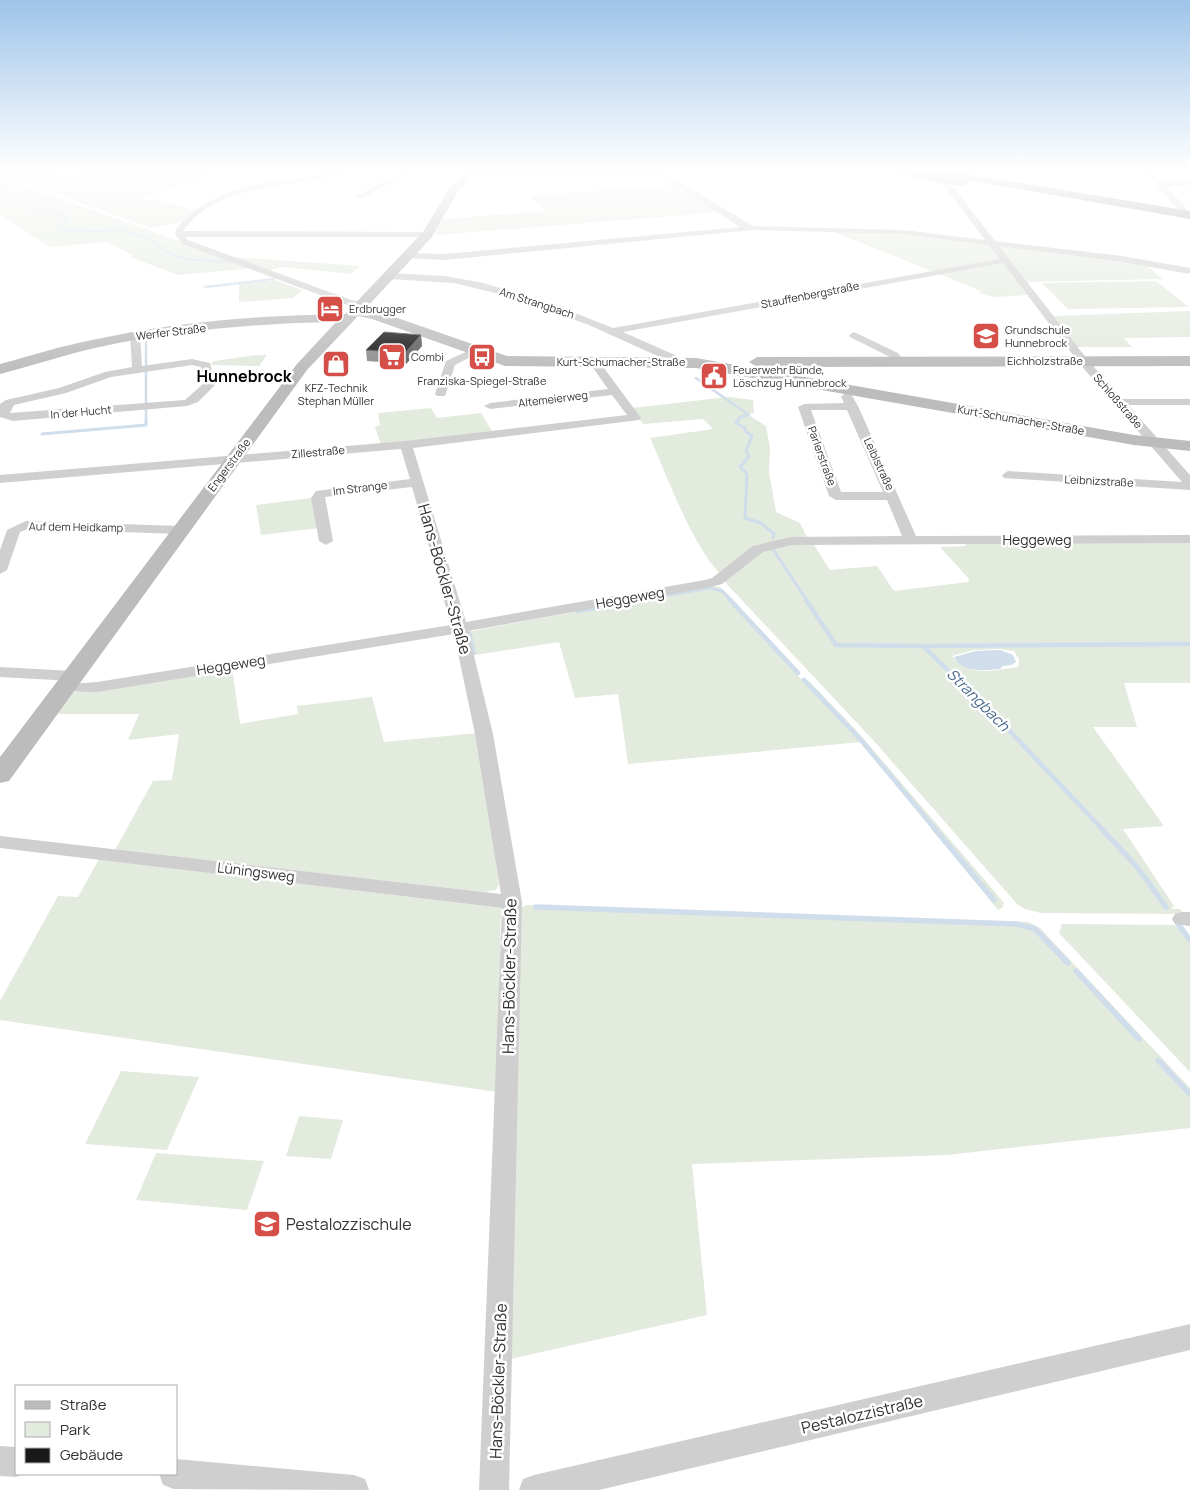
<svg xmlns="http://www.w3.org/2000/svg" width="1190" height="1490" font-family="Manrope,sans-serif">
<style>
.green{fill:#e3eade;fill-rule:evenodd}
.water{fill:#d0ddea}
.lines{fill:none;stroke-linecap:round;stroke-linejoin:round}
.stream-far4{stroke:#d0ddea;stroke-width:2}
.stream-far3{stroke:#d0ddea;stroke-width:2.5}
.stream-far2{stroke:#d0ddea;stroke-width:3}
.stream-far1{stroke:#d0ddea;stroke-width:4.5}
.stream{stroke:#d0ddea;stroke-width:5.5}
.street{fill:#cfcfcf;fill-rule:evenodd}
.secondary{fill:#bcbcbc;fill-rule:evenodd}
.highway{fill:#999;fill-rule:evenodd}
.highway-bridge{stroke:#999;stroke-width:12}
.wall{fill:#8c8c8c}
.shaded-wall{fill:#5e5e5e}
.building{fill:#191919;stroke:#5e5e5e}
.labels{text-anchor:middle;stroke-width:5;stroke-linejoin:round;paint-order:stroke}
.far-street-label{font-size:11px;fill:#323232;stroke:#fff}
.far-poi-label{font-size:11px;fill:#323232;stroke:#fff;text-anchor:start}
.street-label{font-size:14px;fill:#323232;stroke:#fff}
.water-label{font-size:15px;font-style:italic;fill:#47698c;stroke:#fff}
.far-district-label{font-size:16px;font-weight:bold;fill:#000;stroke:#fff}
.near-street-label{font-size:16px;fill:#323232;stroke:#fff}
.near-poi-label{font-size:16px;fill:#323232;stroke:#fff;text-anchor:start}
</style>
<rect width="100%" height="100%" fill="#fff"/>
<path class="green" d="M 0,170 L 85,170 L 21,182 L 20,184 L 253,268 L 178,275 L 130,257 L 133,255 L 106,242 L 50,247 L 0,214 Z
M 95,170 L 208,170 L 214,173 L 138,199 L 159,200 L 190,210 L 209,206 L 193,219 L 151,228 L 26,183 Z
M 682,184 L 723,212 L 435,235 L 442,219 L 545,211 L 529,196 Z
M 832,231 L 899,233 L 1146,265 L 1163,279 L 1018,282 L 1027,295 L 993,297 L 978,292 L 981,291 Z
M 233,257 L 360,266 L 351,274 L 283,267 L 269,270 Z
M 275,280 L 302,290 L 293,298 L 239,302 L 239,284 Z
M 1156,281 L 1189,307 L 1068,309 L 1042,283 Z
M 1190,311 L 1190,337 L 1124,338 L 1132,347 L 1076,347 L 1054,316 Z
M 256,355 L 267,355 L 259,366 L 210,365 L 214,361 Z
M 728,397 L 753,400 L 754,413 L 747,414 L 766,426 L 770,448 L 769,472 L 776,512 L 800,523 L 807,537 L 769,543 L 720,574 C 690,541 669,480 650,438 L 713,429 L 703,419 L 643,424 L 632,408 Z
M 431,408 L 437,418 L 481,413 L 492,431 L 381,445 L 375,427 L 380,425 L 378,413 Z
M 311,498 L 319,528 L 261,535 L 256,505 Z
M 963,541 L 1190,541 L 1190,683 L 1124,683 L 1137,727 L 1093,727 L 1164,826 L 1123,829 L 1174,906 L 1171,909 L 1180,909 L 1184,914 L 1041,913 L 1025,909 L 1017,904 L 873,740 L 724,581 L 766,548 L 812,542 L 830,570 L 877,566 L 894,591 L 968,582 L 969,579 L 940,547 L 966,546 ZM 999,649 L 1014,651 L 1019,659 L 1018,667 C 994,670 969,678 952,656 L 974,650 Z
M 713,586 L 720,587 L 728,594 L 798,670 L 796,673 L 802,680 L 810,682 L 856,730 L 990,886 L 1004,903 L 1003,907 L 998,910 L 861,742 L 628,764 L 618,694 L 575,698 L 559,642 L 475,655 L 467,632 Z
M 232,667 L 240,724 L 298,714 L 297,706 L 372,697 L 384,742 L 478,733 L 499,884 L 496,890 L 485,892 L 115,850 L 153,781 L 172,780 L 179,734 L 128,740 L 139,714 L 58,714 L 72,693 L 80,691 Z
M 99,859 L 501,908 L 497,1092 L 0,1020 L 0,1001 L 58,896 L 78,897 Z
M 526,905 L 1029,922 L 1040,928 L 1190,1088 L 1190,1128 L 947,1155 L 692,1164 L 707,1315 L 510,1359 L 521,908 Z
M 1062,924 L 1175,925 L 1190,943 L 1190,1072 L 1059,933 Z
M 121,1071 L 199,1077 L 167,1150 L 85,1144 Z
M 299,1116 L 343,1120 L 331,1159 L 286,1156 Z
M 156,1153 L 264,1161 L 247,1210 L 136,1200 Z"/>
<path class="water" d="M 1000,650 L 1013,655 L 1016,662 L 1011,665 L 1003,666 L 1000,669 C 983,670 964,674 954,657 L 976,651 Z"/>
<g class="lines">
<path class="stream-far4" d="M 0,180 L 54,170
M 0,191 L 34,198 L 27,204 L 30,208 L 65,215 L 68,220 L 58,228 L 63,230 L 127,232 L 142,237
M 146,238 C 158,242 162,250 173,255 C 191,262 213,260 232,262
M 257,281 L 274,279"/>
<path class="stream-far3" d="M 205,287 L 268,280
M 146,339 L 146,366
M 146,370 L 146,404
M 696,378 L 749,415 L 740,417 L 737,422
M 146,408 L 146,422"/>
<path class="stream-far2" d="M 738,420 L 736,423 L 745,428 L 745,431 L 752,436 L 746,451 L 749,456 L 740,467 L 747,474 L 745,518 L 761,523 L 774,534 L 773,538
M 42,434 L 146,425 L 146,420
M 773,549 L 807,601
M 634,601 L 709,588 L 722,591 L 731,601"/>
<path class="stream-far1" d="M 730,600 L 798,673
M 806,600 L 836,645 L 923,646 L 1006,727 L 1102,829
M 577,611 L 641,600
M 469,633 L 474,653
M 924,646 L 1190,644
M 804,680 L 860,739 L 935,829"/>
<path class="stream" d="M 934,828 L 994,900
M 1101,828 L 1138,868 L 1166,907
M 536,907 L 1016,924 L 1035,929 L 1068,963
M 1178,924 L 1190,940
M 1076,971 L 1139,1039
M 1158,1060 L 1190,1094"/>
<path class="street" d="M 339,170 L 351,170 C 342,176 325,178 314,180 C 267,188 214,189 183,231 L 431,232 L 432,234 L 428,237 L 185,237 L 188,240 L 351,300 L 364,302 L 364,306 L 347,305 L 182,244 L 175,234 C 175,227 183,222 188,217 C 230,178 288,184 339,170 Z
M 404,170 L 413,170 L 362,199 L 355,197 Z
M 446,170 L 660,170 L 753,226 L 903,230 L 985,240 L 932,170 L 940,170 L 995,241 L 1122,256 L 1190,268 L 1190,274 L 1122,262 L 999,246 L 1087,359 L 1122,399 L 1190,399 L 1190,405 L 1128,405 L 1190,475 L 1190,490 L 1004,478 L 1002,475 L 1008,471 L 1182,482 L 1079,363 L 1003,263 L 623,332 L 677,356 L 680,361 L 675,364 L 589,325 L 507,296 L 454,283 L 389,279 L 384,276 L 389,273 L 446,276 L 483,283 L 542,300 L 613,328 L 1000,259 L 989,245 L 903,234 L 752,230 L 444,260 L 406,258 L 405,256 L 409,253 L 444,254 L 740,227 L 658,174 L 470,175 Z
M 1144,170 L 1152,170 L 1163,183 L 1190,181 L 1190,185 L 1167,187 L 1186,208 L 1186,212 L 1180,212 Z
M 854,332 L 898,353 L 904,361 L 903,363 L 895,363 L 890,357 L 850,337 L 849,335 Z
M 135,333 L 140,336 L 142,366 L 192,359 L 210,363 L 215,385 L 198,402 L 187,406 L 13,421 L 0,417 L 0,404 L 6,400 L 59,388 L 105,372 L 132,367 L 130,336 ZM 192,365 L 201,367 L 203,384 L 185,400 L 10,413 L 14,405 L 66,393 L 111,377 Z
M 474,348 L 479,351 L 478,353 L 455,365 L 445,396 L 437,396 L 435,394 L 446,361 Z
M 594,359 L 598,360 L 641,418 L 639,420 L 413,448 L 466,622 L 705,580 L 712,578 L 753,546 L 791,537 L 902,536 L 887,500 L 836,500 L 829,496 L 798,407 L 804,404 L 844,403 L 841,396 L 847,393 L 851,394 L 858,406 L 916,536 L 1190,535 L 1190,543 L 791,545 L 763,552 L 722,584 L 711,587 L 468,631 L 493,734 L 522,902 L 509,1490 L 479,1490 L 502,908 L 0,848 L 0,836 L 501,894 L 475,734 L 454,634 L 97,692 L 58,691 L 56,688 L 58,685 L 97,682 L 451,625 L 412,487 L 325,497 L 333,541 L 326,545 L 319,541 L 311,498 L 316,491 L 410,479 L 401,449 L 0,483 L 0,475 L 406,441 L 627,415 L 612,395 L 490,409 L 484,406 L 490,403 L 608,389 L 589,362 ZM 811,410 L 847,410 L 883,492 L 841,492 Z
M 26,521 L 181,526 L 188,530 L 181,534 L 28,529 L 20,532 L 7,570 L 0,574 L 0,550 L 7,530 Z
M 0,667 L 73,671 L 81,676 L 73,681 L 0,677 Z
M 1182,912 L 1190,912 L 1190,926 L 1175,924 L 1172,919 L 1175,914 Z
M 1190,1324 L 1190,1350 L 599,1490 L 519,1490 L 523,1479 L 534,1475 Z
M 0,1446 L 16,1447 L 16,1474 L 24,1474 L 16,1477 L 0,1476 Z
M 176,1459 L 354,1475 L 365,1479 L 369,1490 L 174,1489 L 163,1485 L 159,1474 L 176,1474 Z"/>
<path class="secondary" d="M 469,170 L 480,170 L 458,191 L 432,237 L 365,309 L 380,312 L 507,356 L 696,358 L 1134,435 L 1190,441 L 1190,451 L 1134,445 L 696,368 L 505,366 L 372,319 L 358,316 L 307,370 L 9,781 L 0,783 L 0,757 L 297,364 L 336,322 C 256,323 174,331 95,348 C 63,355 32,366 0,374 L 0,364 C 30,356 61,346 92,340 C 174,322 260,315 345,314 L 423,232 L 450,187 Z
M 1190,356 L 1190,366 L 757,367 L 749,362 L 757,357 Z"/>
<path class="highway" d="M 894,170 L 920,170 L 925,173 L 919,176 L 896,172 Z
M 960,173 L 1190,211 L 1190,219 L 956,178 L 954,176 Z"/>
<path class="highway-bridge" d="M 919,173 L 963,180"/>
</g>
<path class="wall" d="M 421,335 L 422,346 L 406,364 L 367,361 L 366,350 Z"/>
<path class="shaded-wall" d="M 421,335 L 422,346 L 406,364 L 405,353 Z"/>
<path class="building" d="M 384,332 L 421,335 L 405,353 L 366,350 Z"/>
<linearGradient id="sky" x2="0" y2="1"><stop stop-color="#9ec4e9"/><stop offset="0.45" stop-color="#fff"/><stop offset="1" stop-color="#fff" stop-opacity="0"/></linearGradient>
<rect width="1190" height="378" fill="url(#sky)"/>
<defs>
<g id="hotel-square" transform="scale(1.4375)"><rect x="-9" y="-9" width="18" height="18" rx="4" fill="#d54e47" stroke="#fff"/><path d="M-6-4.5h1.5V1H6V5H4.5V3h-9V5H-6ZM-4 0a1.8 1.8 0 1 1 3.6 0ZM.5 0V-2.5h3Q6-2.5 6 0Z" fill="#fff"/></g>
<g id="school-square" transform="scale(1.4375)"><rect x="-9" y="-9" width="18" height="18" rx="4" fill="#d54e47" stroke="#fff"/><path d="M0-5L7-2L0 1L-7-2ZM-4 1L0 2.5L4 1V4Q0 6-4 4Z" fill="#fff"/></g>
<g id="supermarket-square" transform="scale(1.4375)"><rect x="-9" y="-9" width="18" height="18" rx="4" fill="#d54e47" stroke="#fff"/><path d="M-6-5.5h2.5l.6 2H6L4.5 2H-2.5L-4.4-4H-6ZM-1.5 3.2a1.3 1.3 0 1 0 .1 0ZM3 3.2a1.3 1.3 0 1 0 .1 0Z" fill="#fff"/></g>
<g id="bus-square" transform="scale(1.4375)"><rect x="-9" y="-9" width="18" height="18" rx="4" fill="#d54e47" stroke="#fff"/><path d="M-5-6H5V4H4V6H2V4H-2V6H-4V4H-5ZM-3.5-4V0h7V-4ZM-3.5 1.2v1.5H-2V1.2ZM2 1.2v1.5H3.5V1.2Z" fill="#fff"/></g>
<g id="shop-square" transform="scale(1.4375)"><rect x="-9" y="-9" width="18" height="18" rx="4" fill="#d54e47" stroke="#fff"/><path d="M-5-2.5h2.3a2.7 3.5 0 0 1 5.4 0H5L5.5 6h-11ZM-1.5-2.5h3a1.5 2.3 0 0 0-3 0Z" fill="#fff"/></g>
<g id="civic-square" transform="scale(1.4375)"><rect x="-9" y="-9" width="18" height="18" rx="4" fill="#d54e47" stroke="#fff"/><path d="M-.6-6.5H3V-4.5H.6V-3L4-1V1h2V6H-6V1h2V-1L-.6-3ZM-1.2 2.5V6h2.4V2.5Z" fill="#fff"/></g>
</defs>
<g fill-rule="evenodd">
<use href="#hotel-square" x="330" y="309"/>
<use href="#school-square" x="986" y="336"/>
<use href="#supermarket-square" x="392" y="357"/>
<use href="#bus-square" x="482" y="357"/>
<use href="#shop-square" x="336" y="364"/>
<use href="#civic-square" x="714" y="376"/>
<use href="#school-square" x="267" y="1224"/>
</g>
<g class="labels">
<g class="far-street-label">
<text transform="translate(810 295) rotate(-11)" y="4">Stauffenbergstraße</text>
<text transform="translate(537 303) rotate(18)" y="4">Am Strangbach</text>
<text transform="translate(171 332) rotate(-7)" y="4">Werfer Straße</text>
<text x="1045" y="365">Eichholzstraße</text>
<text x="621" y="366">Kurt-Schumacher-Straße</text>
<text transform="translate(553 399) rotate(-7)" y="4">Altemeierweg</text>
<text transform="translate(1118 401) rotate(49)" y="4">Schloßstraße</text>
<text transform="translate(81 412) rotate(-5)" y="4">In der Hucht</text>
<text transform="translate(1021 420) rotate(10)" y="4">Kurt-Schumacher-Straße</text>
<text transform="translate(318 452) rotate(-5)" y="4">Zillestraße</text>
<text transform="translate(822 456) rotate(70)" y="4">Parlerstraße</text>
<text transform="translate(879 464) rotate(65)" y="4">Leiblstraße</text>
<text transform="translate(229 465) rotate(-53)" y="4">Engerstraße</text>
<text transform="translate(1099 481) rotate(3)" y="4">Leibnizstraße</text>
<text transform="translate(360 488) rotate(-7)" y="4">Im Strange</text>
<text transform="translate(76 527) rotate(1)" y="4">Auf dem Heidkamp</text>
</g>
<g class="far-poi-label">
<text x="349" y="313">Erdbrugger</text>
<text x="1005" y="334">Grundschule<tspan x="1005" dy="13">Hunnebrock</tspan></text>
<text x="411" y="361">Combi</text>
<text x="733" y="374">Feuerwehr Bünde,<tspan x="733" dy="13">Löschzug Hunnebrock</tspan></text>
<text x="482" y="385" text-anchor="middle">Franziska-Spiegel-Straße</text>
<text x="336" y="392" text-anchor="middle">KFZ-Technik<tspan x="336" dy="13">Stephan Müller</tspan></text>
</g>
<g class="street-label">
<text x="1037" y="545">Heggeweg</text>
<text transform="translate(630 598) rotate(-10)" y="5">Heggeweg</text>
<text transform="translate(231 665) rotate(-9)" y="5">Heggeweg</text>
<text transform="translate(256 872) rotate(7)" y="5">Lüningsweg</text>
</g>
<g class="water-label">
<text transform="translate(978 700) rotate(45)" y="5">Strangbach</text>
</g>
<g class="far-district-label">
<text x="244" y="382">Hunnebrock</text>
</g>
<g class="near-street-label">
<text transform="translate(445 579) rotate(74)" y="6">Hans-Böckler-Straße</text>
<text transform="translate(509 976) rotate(-89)" y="6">Hans-Böckler-Straße</text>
<text transform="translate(498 1381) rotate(-88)" y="6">Hans-Böckler-Straße</text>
<text transform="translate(862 1414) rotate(-13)" y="6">Pestalozzistraße</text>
</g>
<g class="near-poi-label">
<text x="286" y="1230">Pestalozzischule</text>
</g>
</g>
<rect x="15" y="1385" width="162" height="90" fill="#ffffff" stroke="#adadad"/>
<rect x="25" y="1401" width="25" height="8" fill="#bcbcbc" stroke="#adadad"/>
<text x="60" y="1410" font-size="15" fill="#323232">Straße</text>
<rect x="25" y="1422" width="25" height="15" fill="#e3eade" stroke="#adadad"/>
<text x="60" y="1435" font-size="15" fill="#323232">Park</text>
<rect x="25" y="1448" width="25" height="15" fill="#191919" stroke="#adadad"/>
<text x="60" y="1460" font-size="15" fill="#323232">Gebäude</text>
</svg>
